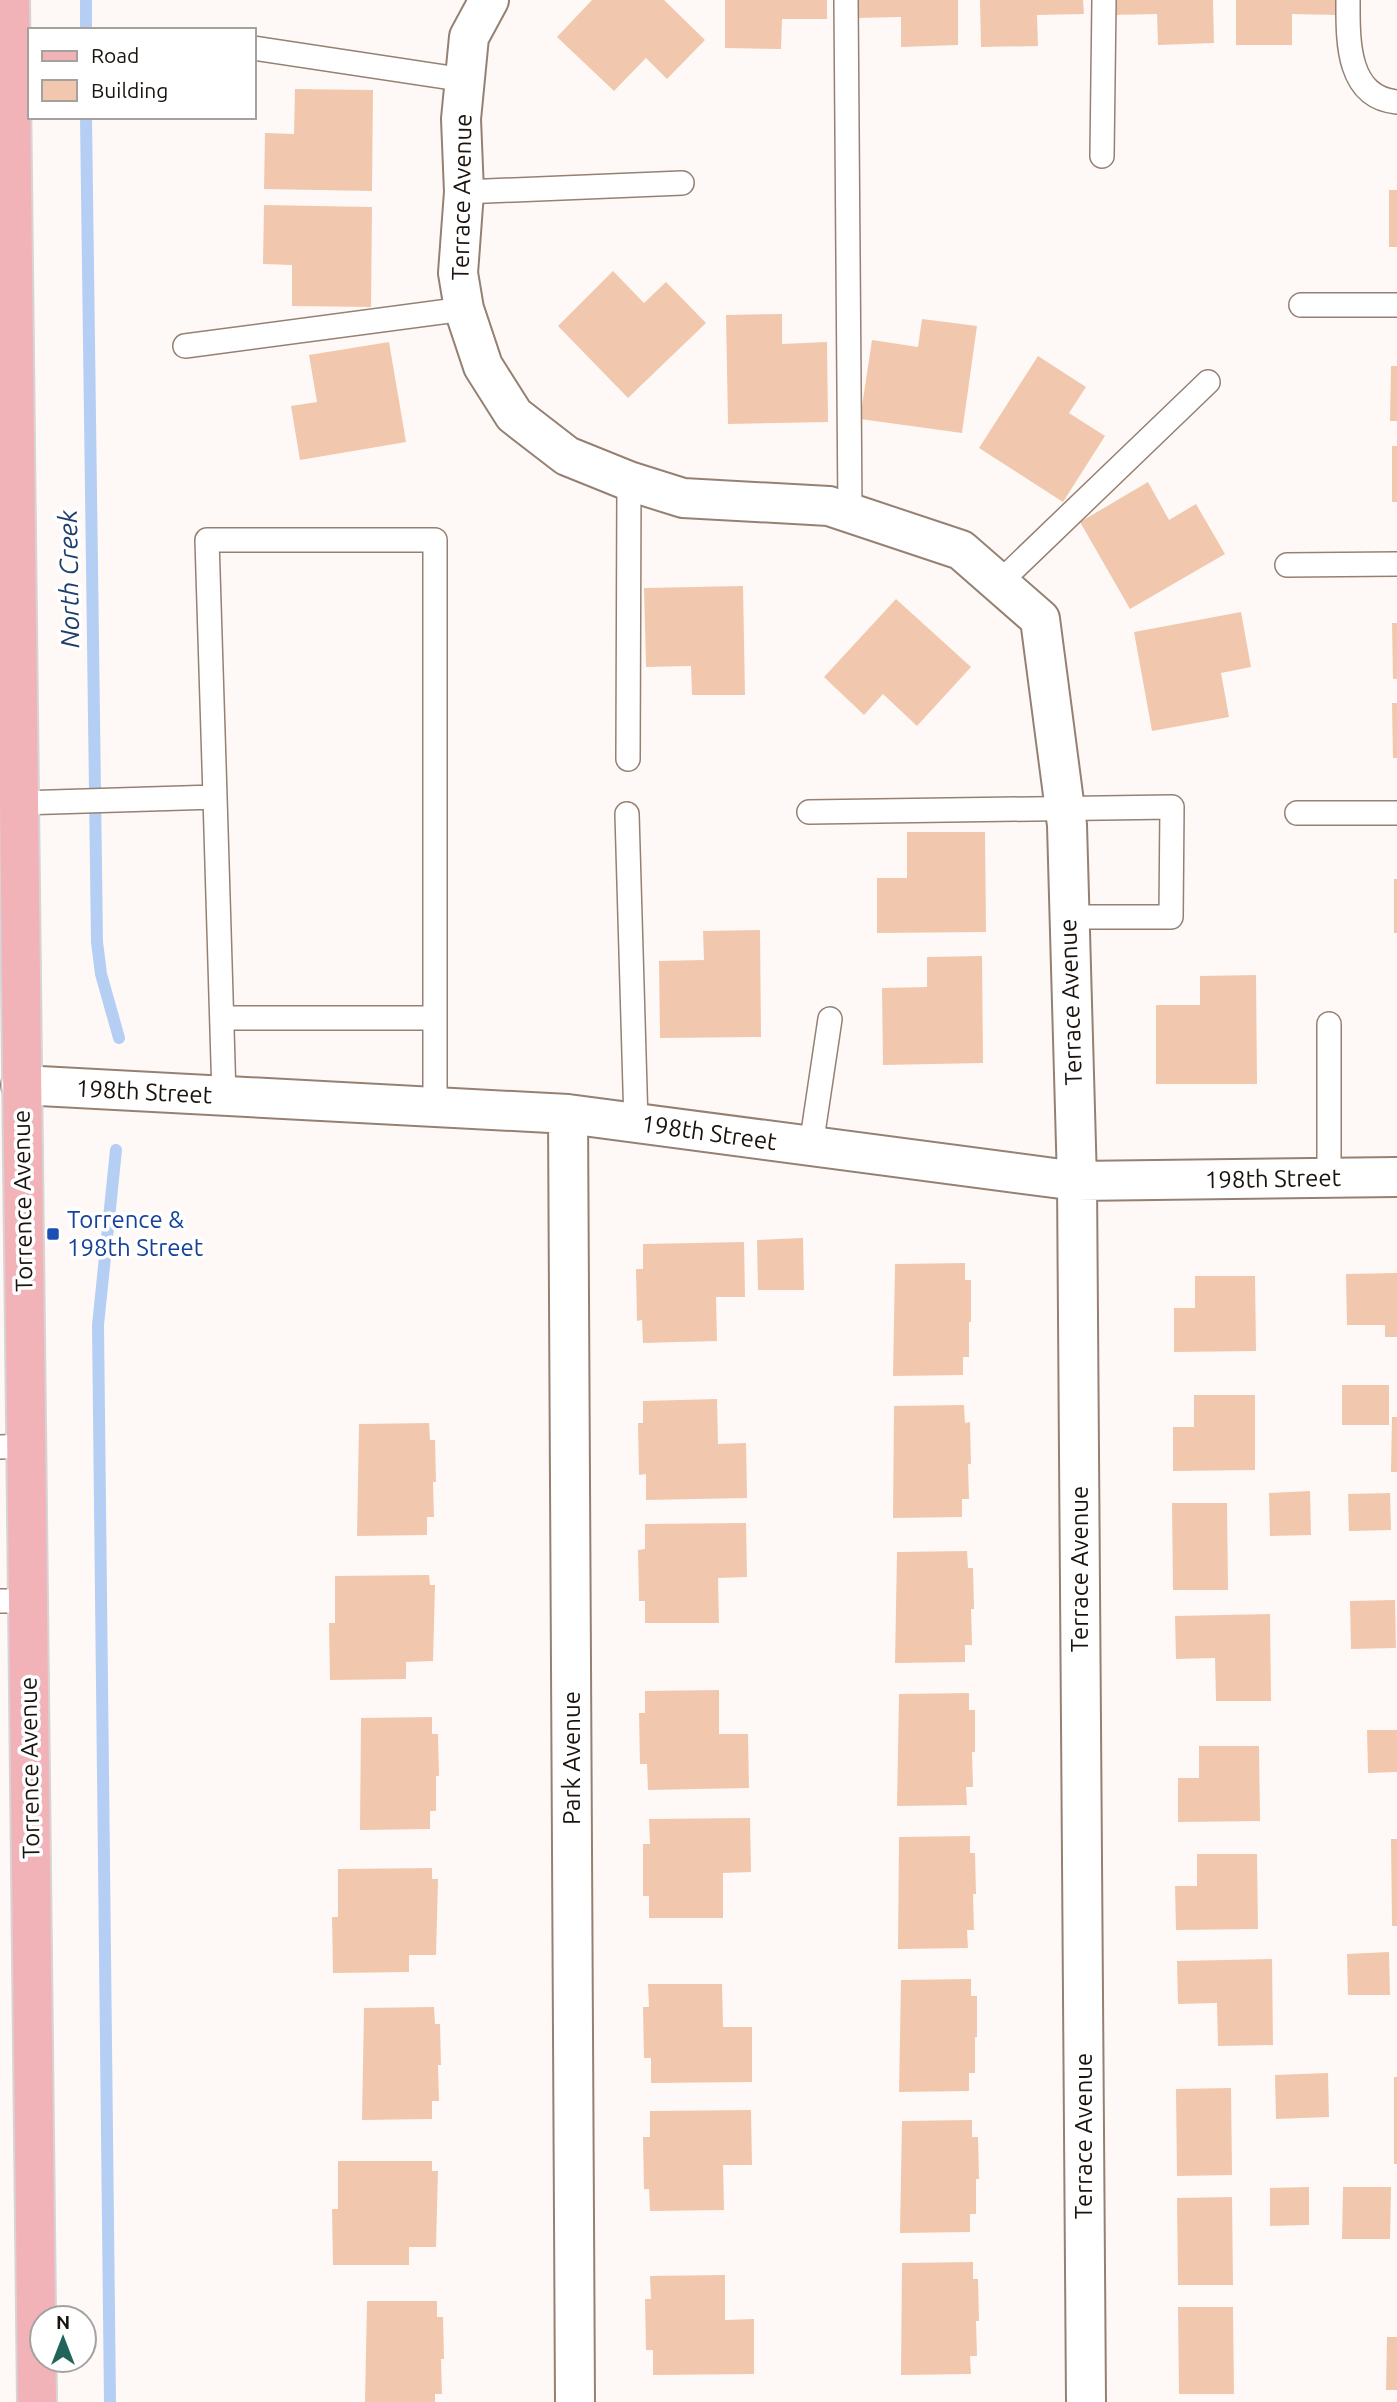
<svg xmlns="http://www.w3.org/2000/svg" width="1397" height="2402" font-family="Ubuntu,sans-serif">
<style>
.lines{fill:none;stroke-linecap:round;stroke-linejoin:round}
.stream{stroke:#b5cef3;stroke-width:12}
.building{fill:#f1c8ad}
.lane-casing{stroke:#958173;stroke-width:26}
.street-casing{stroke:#958173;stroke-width:42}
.primary-casing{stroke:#d6d5d4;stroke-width:42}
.lane{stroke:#fff;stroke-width:23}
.street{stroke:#fff;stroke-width:38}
.primary{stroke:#f2b3b8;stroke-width:38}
.transit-dot{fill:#1a4fb4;stroke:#fff;stroke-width:2.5}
.labels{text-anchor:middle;stroke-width:7;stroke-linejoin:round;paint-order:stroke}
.street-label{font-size:24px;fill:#1b130e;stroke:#fff}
.transit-label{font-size:24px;fill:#164399;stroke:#fff;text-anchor:start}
.water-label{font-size:26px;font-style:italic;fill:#1e3e6d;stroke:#fff}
</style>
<rect width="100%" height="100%" fill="#fef9f6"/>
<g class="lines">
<path class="stream" d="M 86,0 L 86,30
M 86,117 L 97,942 L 101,974 L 119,1038
M 110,2402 L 98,1325 L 116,1150"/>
</g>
<path class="building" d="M 592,0 L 664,0 L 705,40 L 667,79 L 646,58 L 614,91 L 557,37 Z
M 725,0 L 827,0 L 827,19 L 782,19 L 781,49 L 725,48 Z
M 857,0 L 958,0 L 958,45 L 901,47 L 901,17 L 857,18 Z
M 980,0 L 1083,0 L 1084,14 L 1037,15 L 1038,46 L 981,47 Z
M 1112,0 L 1213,0 L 1214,43 L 1158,45 L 1157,14 L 1112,15 Z
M 1236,0 L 1336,0 L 1336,15 L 1292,14 L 1292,45 L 1236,45 Z
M 295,89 L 373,90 L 372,191 L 264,189 L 265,133 L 294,134 Z
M 1389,190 L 1397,190 L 1397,247 L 1389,247 Z
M 264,205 L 372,207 L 371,307 L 292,306 L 292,265 L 263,264 Z
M 613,271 L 644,303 L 666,282 L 706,323 L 628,398 L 558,326 Z
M 782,314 L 782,344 L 827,342 L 828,422 L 728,424 L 726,315 Z
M 922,319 L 977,326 L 962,433 L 860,419 L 872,340 L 918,347 Z
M 389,342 L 406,442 L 300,460 L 291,406 L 317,402 L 309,355 Z
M 1038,356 L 1086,387 L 1069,413 L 1105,436 L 1063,502 L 979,448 Z
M 1391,366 L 1397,366 L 1397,421 L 1390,421 Z
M 1392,446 L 1397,446 L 1397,502 L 1392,502 Z
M 1148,482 L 1169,520 L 1196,504 L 1225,554 L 1130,609 L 1080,522 Z
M 743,586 L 745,695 L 692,695 L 691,666 L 646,667 L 644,588 Z
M 896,599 L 971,667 L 917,726 L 883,694 L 864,715 L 824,677 Z
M 1241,612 L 1251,667 L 1221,673 L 1229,717 L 1152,731 L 1134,632 Z
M 1392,623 L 1397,623 L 1397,679 L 1393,679 Z
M 1392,703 L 1397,703 L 1397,758 L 1393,758 Z
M 907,832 L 985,832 L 986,932 L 877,933 L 877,878 L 907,878 Z
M 1394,879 L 1397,879 L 1397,933 L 1394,933 Z
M 760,930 L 761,1037 L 660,1038 L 659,961 L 704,960 L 703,931 Z
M 982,956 L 983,1063 L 883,1065 L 882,988 L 927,987 L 927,957 Z
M 1256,975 L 1257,1084 L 1156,1084 L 1156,1005 L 1200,1005 L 1200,976 Z
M 803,1238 L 804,1290 L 758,1290 L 757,1240 Z
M 744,1242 L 745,1297 L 716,1297 L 717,1341 L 643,1343 L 642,1320 L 637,1321 L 636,1269 L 643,1269 L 643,1244 Z
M 965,1263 L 965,1280 L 971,1280 L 971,1322 L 969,1322 L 969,1357 L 963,1357 L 963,1375 L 893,1376 L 895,1264 Z
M 1397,1273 L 1397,1337 L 1385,1337 L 1385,1325 L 1347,1325 L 1346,1274 Z
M 1195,1276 L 1255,1276 L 1256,1351 L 1174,1352 L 1174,1308 L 1195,1308 Z
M 1342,1385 L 1389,1385 L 1389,1425 L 1342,1425 Z
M 1194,1395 L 1255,1395 L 1255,1470 L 1173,1471 L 1173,1427 L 1194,1427 Z
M 717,1399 L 718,1444 L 746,1443 L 747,1498 L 646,1500 L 646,1474 L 639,1475 L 638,1423 L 643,1423 L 643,1401 Z
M 964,1405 L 965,1423 L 970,1422 L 971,1464 L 968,1464 L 969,1499 L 962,1499 L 962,1517 L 893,1518 L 894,1406 Z
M 1392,1417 L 1397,1417 L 1397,1472 L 1391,1472 Z
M 429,1423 L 430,1440 L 435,1440 L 436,1482 L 433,1482 L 434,1517 L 427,1517 L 427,1535 L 357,1536 L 359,1424 Z
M 1310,1491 L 1311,1535 L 1270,1536 L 1269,1493 Z
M 1390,1493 L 1391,1530 L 1349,1531 L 1348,1494 Z
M 1172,1503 L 1227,1503 L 1228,1590 L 1173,1590 Z
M 746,1523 L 747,1577 L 718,1578 L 719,1623 L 645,1623 L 645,1601 L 639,1601 L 638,1550 L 645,1549 L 645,1524 Z
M 967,1551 L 968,1568 L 973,1568 L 974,1609 L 971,1609 L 972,1645 L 965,1645 L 965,1662 L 895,1663 L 897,1552 Z
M 429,1575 L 430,1585 L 435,1585 L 433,1661 L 406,1662 L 406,1679 L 330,1680 L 329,1623 L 335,1623 L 335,1576 Z
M 1395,1600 L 1396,1648 L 1351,1649 L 1350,1601 Z
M 1270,1614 L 1271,1701 L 1216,1701 L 1215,1658 L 1176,1659 L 1175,1616 Z
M 719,1690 L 719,1734 L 748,1734 L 749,1788 L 648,1790 L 647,1764 L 640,1764 L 639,1713 L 645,1713 L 645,1691 Z
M 969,1693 L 969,1710 L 975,1710 L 975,1752 L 972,1752 L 973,1787 L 966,1787 L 967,1805 L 897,1806 L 899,1694 Z
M 432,1717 L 432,1734 L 438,1734 L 439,1776 L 436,1776 L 436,1811 L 430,1811 L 430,1829 L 360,1830 L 361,1718 Z
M 1367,1730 L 1397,1730 L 1397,1772 L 1368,1773 Z
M 1199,1746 L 1259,1746 L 1260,1821 L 1178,1822 L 1178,1778 L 1199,1778 Z
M 750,1818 L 751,1872 L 723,1873 L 723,1918 L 649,1918 L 649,1896 L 643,1896 L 643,1844 L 650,1844 L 649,1819 Z
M 970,1836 L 970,1853 L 975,1853 L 976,1894 L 973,1894 L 974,1930 L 967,1930 L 968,1948 L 898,1949 L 899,1837 Z
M 1391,1839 L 1397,1839 L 1397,1926 L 1392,1926 Z
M 1197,1854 L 1257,1854 L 1258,1929 L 1176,1930 L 1175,1886 L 1197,1886 Z
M 432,1868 L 432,1879 L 438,1879 L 436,1955 L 409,1955 L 409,1972 L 333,1973 L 332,1917 L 338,1917 L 338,1869 Z
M 1389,1952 L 1390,1995 L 1348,1995 L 1347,1954 Z
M 1272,1959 L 1273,2045 L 1218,2046 L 1217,2003 L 1178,2004 L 1177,1961 Z
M 971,1979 L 971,1996 L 977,1996 L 977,2037 L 975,2037 L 975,2073 L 969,2073 L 969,2091 L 899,2092 L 901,1980 Z
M 648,1984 L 722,1984 L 723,2027 L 752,2027 L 752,2082 L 651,2083 L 651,2058 L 644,2058 L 643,2007 L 649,2007 Z
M 434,2007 L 435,2024 L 440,2024 L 441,2065 L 438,2065 L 439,2101 L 432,2101 L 432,2119 L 362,2120 L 364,2008 Z
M 1328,2073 L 1329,2117 L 1276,2119 L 1275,2075 Z
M 1394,2077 L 1397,2077 L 1397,2164 L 1394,2164 Z
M 1231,2088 L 1232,2175 L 1177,2176 L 1176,2089 Z
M 751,2110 L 752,2165 L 723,2165 L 724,2210 L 650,2211 L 649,2189 L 644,2189 L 643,2137 L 650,2137 L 650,2111 Z
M 972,2120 L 972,2137 L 978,2137 L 979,2179 L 976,2179 L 976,2214 L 970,2214 L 970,2232 L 900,2233 L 902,2121 Z
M 338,2161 L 432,2161 L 432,2171 L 438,2171 L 436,2247 L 409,2247 L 409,2265 L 333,2265 L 332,2209 L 338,2209 Z
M 1309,2187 L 1309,2225 L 1270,2226 L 1270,2188 Z
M 1343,2187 L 1391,2187 L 1390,2239 L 1342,2239 Z
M 1232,2197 L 1233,2285 L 1178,2285 L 1177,2198 Z
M 973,2262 L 973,2279 L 978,2279 L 979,2321 L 976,2321 L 977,2356 L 970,2356 L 971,2374 L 901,2375 L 902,2263 Z
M 725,2275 L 725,2320 L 754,2319 L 754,2374 L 653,2375 L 653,2350 L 646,2350 L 645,2299 L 651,2299 L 650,2276 Z
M 367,2301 L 437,2301 L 437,2317 L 443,2317 L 444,2359 L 441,2359 L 442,2394 L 435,2394 L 435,2402 L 365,2402 Z
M 1178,2307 L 1233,2307 L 1234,2394 L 1179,2394 Z
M 1387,2337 L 1397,2337 L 1397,2390 L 1386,2390 Z"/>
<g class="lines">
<g class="lane-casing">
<path id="lane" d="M 846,0 L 850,513
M 1348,0 C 1348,39 1346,97 1397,102
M 254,48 L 465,80
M 1102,156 L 1104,0
M 464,192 L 682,183
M 1301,305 L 1397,305
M 185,346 L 464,309
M 1287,565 L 1397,564
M 999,583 L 1208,382
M 628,759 L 629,481
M 215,797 L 207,540 L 435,540 L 435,1107
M 20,803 L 215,797 L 224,1096
M 809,812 L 1172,807 L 1171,917 L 1069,917
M 1297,813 L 1397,813
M 627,814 L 636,1123
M 222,1018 L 435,1018
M 1329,1024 L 1329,1178
M 811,1146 L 830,1019
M 0,1447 L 27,1446
M 0,1601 L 29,1601"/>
</g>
<g class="street-casing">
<path id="street" d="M 489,0 L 469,37 L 461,119 L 464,192 L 458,273 L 464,309 L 483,366 L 514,415 L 567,456 L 629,481 L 683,498 L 829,506 L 961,550 L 1040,619 L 1067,825 L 1077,1181 L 1086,2402
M 21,1085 L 568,1114 L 1077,1181 L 1397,1177
M 568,1114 L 575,2402"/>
</g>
<g class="primary-casing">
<path id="primary" d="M 10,0 L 37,2402"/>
</g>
<use href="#lane" class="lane"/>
<use href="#street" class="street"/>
<use href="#primary" class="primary"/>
</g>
<rect class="transit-dot" x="46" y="1227" width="14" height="14" rx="3.5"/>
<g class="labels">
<g class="street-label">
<text transform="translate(462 197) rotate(-89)" y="8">Terrace Avenue</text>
<text transform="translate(1071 1002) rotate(-92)" y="8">Terrace Avenue</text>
<text transform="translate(144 1092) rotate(3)" y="8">198th Street</text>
<text transform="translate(709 1133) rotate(8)" y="8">198th Street</text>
<text transform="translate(1273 1179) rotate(-1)" y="8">198th Street</text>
<text transform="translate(23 1201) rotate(-91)" y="8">Torrence Avenue</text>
<text transform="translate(1080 1569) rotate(-90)" y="8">Terrace Avenue</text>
<text transform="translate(572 1758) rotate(-90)" y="8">Park Avenue</text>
<text transform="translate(30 1768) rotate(-91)" y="8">Torrence Avenue</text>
<text transform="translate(1084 2136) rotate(-90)" y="8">Terrace Avenue</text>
</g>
<g class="transit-label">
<text x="67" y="1228">Torrence &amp;<tspan x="67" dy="28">198th Street</tspan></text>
</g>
<g class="water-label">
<text transform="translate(69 579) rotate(-91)" y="9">North Creek</text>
</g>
</g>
<rect x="28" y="28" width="228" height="91" fill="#ffffff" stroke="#a4a19f" stroke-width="2"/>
<rect x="42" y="51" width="35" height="10" fill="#f2b3b8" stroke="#a4a19f" stroke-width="2"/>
<text x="91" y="63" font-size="21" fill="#1b130e">Road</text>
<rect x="42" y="80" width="35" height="21" fill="#f1c8ad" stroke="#a4a19f" stroke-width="2"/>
<text x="91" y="98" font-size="21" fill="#1b130e">Building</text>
<g transform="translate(63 2339)"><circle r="33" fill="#ffffff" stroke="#a4a19f" stroke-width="2"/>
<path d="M0-5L12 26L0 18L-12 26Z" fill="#206557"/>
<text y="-10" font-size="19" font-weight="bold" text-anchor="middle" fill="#1b130e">N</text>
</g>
</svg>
